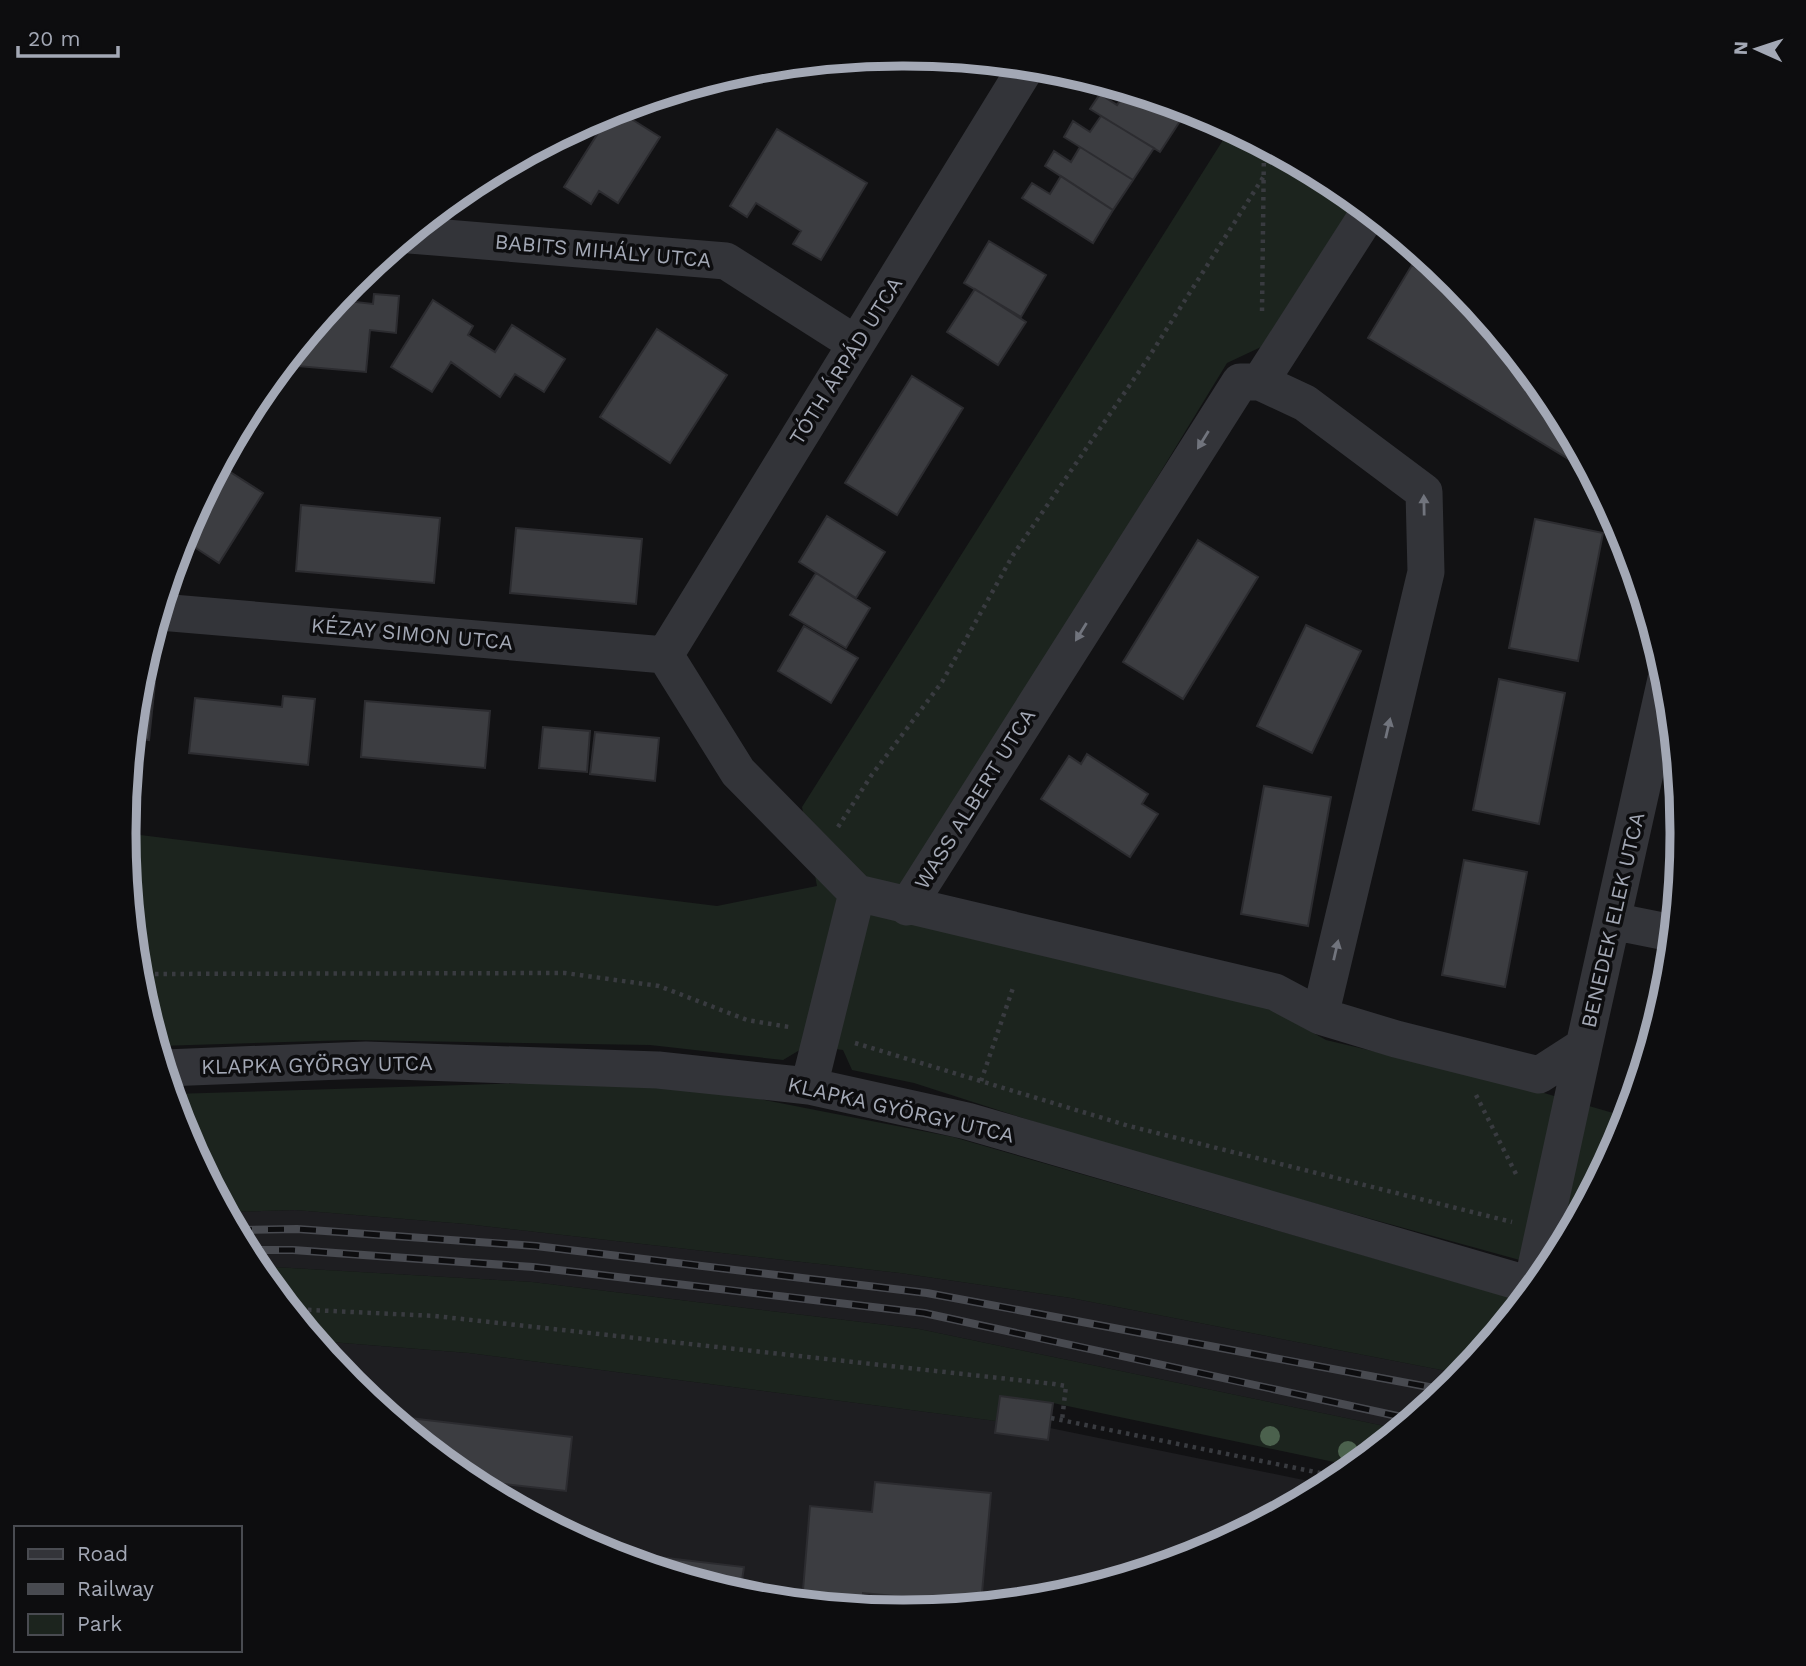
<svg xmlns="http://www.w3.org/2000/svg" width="1806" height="1666" font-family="'Work Sans',sans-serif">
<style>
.built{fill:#1e1e21}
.green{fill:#1c241e}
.building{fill:#3c3d41;stroke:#2c2c30;stroke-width:2}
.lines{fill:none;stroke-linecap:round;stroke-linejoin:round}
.path{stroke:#393b40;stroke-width:4.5;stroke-dasharray:3.5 5;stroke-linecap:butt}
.minor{stroke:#333439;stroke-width:37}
.rail-casing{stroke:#484a50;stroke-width:8}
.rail{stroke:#0d0d0f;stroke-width:5;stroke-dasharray:16;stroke-linecap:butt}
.tree{fill:#4b614d}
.oneway{fill:#71747d}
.labels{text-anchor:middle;stroke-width:7;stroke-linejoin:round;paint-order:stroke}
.street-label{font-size:21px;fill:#a3a8b5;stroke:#0d0d0f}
.rim{fill:none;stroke:#a3a8b5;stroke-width:9}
</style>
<rect width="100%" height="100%" fill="#121214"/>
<path class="built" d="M 295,1210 L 466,1224 L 900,1273 L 1071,1298 L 1462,1374 L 1399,1429 L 919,1329 L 532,1282 L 256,1266 L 227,1212 Z
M 318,1341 L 469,1353 L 1050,1428 L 1328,1485 L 1201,1553 L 1055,1597 L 903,1612 L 751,1597 L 605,1552 L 470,1480 L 352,1383 Z"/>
<path class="green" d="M 1230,129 L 1336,186 L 1355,201 L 1261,347 L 1227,363 L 890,916 L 1265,1006 L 1326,1040 L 1516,1085 L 1627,1117 L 1622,1131 L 1549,1268 L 1122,1150 L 914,1083 L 852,1070 L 843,1050 L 808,1045 L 783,1060 L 650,1045 L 351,1040 L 158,1046 L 139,985 L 124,833 L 717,906 L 817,886 L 802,807 Z
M 658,1079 L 953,1137 L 1522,1301 L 1462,1374 L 1071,1298 L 900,1273 L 466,1224 L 295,1210 L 227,1212 L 183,1131 L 172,1094 Z
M 256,1266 L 532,1282 L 919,1329 L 1399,1429 L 1353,1466 L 1053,1403 L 1000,1397 L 996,1421 L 469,1353 L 318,1341 Z"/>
<path class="building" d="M 1126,91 L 1151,98 L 1182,118 L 1160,152 L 1090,109 L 1100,94 L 1117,105 Z
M 617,110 L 660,137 L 618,203 L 599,191 L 591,204 L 564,187 L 612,111 Z
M 1101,116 L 1154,148 L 1133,180 L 1064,137 L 1073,121 L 1090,132 Z
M 777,129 L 867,183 L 821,260 L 793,244 L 801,231 L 756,203 L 747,217 L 730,206 Z
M 1080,147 L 1133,180 L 1113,210 L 1045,166 L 1054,151 L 1071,162 Z
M 1061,176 L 1113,210 L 1093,243 L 1022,198 L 1032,183 L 1050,194 Z
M 989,241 L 1046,275 L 1021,317 L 964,283 Z
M 1412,265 L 1467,298 L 1551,401 L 1585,469 L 1368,338 Z
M 975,289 L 1026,322 L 998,365 L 947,332 Z
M 374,294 L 399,296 L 396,333 L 370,330 L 366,372 L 285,365 L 338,300 L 373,304 Z
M 433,300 L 473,326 L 468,335 L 495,352 L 512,325 L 565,359 L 544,392 L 515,374 L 500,397 L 451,362 L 432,392 L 391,367 Z
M 657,329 L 727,375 L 670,463 L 600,417 Z
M 912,376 L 963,408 L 897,515 L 845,483 Z
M 224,468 L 263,493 L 219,563 L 182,539 Z
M 301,505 L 440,518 L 434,583 L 296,571 Z
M 827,516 L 885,552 L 856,598 L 799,562 Z
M 1535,519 L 1603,533 L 1578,661 L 1509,648 Z
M 516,528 L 642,539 L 636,604 L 510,593 Z
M 1198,540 L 1258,577 L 1183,699 L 1123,662 Z
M 816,573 L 870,608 L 846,648 L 790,615 Z
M 1306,625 L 1361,651 L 1312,753 L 1257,726 Z
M 804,626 L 858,658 L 831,703 L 778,671 Z
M 1499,679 L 1565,693 L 1539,824 L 1473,810 Z
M 139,681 L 155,683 L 149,740 L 134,738 Z
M 283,696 L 315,699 L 308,765 L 189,753 L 195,698 L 282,707 Z
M 365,701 L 490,711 L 485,768 L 361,757 Z
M 543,727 L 590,731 L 587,772 L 539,768 Z
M 595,732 L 659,738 L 655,781 L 590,774 Z
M 1087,754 L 1148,794 L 1142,804 L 1158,814 L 1130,857 L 1041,799 L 1069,756 L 1081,764 Z
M 1264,786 L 1331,797 L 1308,926 L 1241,914 Z
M 1464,860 L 1527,872 L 1505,987 L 1442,975 Z
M 1657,999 L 1662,1000 L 1646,1054 Z
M 1000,1396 L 1053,1403 L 1048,1440 L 995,1433 Z
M 392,1416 L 572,1437 L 566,1491 L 469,1480 Z
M 875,1482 L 991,1493 L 981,1604 L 863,1593 L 862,1608 L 802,1602 L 810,1506 L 872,1512 Z
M 624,1553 L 744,1567 L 740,1594 L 624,1558 Z"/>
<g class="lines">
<path class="path" d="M 1262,311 L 1264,147
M 838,827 L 871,776 L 942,682 L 1013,555 L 1147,360 L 1264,176
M 138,974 L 565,973 L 659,986 L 747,1020 L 789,1027
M 855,1043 L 1129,1126 L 1512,1222
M 981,1081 L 1014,985
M 1476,1095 L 1518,1178
M 291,1309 L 435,1316 L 1054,1384 L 1066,1386 L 1062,1420
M 1051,1418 L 1340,1477"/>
<path class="minor" d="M 410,235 L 726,261 L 856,344
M 1260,382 L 1369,212
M 160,612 L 665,655
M 665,655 L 738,772 L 857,893 L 1275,992 L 1320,1016 L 1396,1039 L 1539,1075 L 1584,1046 L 1666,679
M 665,655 L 1027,66
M 907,907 L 1240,382 L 1260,382 L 1305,403 L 1424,492 L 1426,572 L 1320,1016
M 1612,921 L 1672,933
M 165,1068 L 366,1060 L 658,1070 L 809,1086 L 967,1121 L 1534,1286
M 809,1086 L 857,893
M 1532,1285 L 1584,1046"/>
<g class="rail-casing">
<path id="rail" d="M 236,1230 L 297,1229 L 536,1246 L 927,1293 L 1445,1390
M 247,1250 L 293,1250 L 533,1267 L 924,1313 L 1411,1419"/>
</g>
<use href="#rail" class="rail"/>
</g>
<g class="tree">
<circle cx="1270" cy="1436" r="10"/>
<circle cx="1348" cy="1451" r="10"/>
</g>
<defs><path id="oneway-solid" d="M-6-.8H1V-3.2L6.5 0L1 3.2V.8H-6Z" transform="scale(1.75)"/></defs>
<g class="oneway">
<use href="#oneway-solid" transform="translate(1203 440) rotate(122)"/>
<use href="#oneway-solid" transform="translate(1424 505) rotate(-91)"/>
<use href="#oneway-solid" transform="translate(1081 632) rotate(122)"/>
<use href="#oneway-solid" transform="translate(1388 728) rotate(-77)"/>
<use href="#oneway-solid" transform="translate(1336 950) rotate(-77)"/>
</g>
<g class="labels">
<g class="street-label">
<text transform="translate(603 251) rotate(5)" y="7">BABITS MIHÁLY UTCA</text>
<text transform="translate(846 361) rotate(-58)" y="7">TÓTH ÁRPÁD UTCA</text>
<text transform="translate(412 634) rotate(5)" y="7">KÉZAY SIMON UTCA</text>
<text transform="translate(975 799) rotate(-58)" y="7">WASS ALBERT UTCA</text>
<text transform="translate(1613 920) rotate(-77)" y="7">BENEDEK ELEK UTCA</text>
<text transform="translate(317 1065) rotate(-1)" y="7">KLAPKA GYÖRGY UTCA</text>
<text transform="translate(901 1110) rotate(13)" y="7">KLAPKA GYÖRGY UTCA</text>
</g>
</g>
<path d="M0 0H1806V1666H0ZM902 66H904A766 766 0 0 1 1670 832V834A766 766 0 0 1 904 1600H902A766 766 0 0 1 136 834V832A766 766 0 0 1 902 66Z" fill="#0d0d0f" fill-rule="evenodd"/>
<path class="rim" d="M902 66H904A766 766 0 0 1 1670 832V834A766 766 0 0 1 904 1600H902A766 766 0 0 1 136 834V832A766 766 0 0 1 902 66Z"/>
<rect x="14" y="1526" width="228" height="126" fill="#0d0d0f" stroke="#494b51" stroke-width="2"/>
<rect x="28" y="1549" width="35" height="10" fill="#333439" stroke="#494b51" stroke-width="2"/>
<text x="77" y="1561" font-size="21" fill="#a3a8b5">Road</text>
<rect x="28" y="1584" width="35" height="10" fill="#484a50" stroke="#494b51" stroke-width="2"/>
<text x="77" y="1596" font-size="21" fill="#a3a8b5">Railway</text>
<rect x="28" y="1614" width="35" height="21" fill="#1c241e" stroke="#494b51" stroke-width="2"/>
<text x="77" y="1631" font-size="21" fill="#a3a8b5">Park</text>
<g transform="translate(1757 49) rotate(273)" stroke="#0d0d0f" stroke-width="5" paint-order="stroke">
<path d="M0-5L12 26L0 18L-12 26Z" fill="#a3a8b5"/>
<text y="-10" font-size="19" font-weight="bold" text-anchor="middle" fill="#a3a8b5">N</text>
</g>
<path d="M18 46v10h100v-10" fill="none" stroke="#a3a8b5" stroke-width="3.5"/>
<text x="28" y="46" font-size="21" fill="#a3a8b5" stroke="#0d0d0f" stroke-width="5" paint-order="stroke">20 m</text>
</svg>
